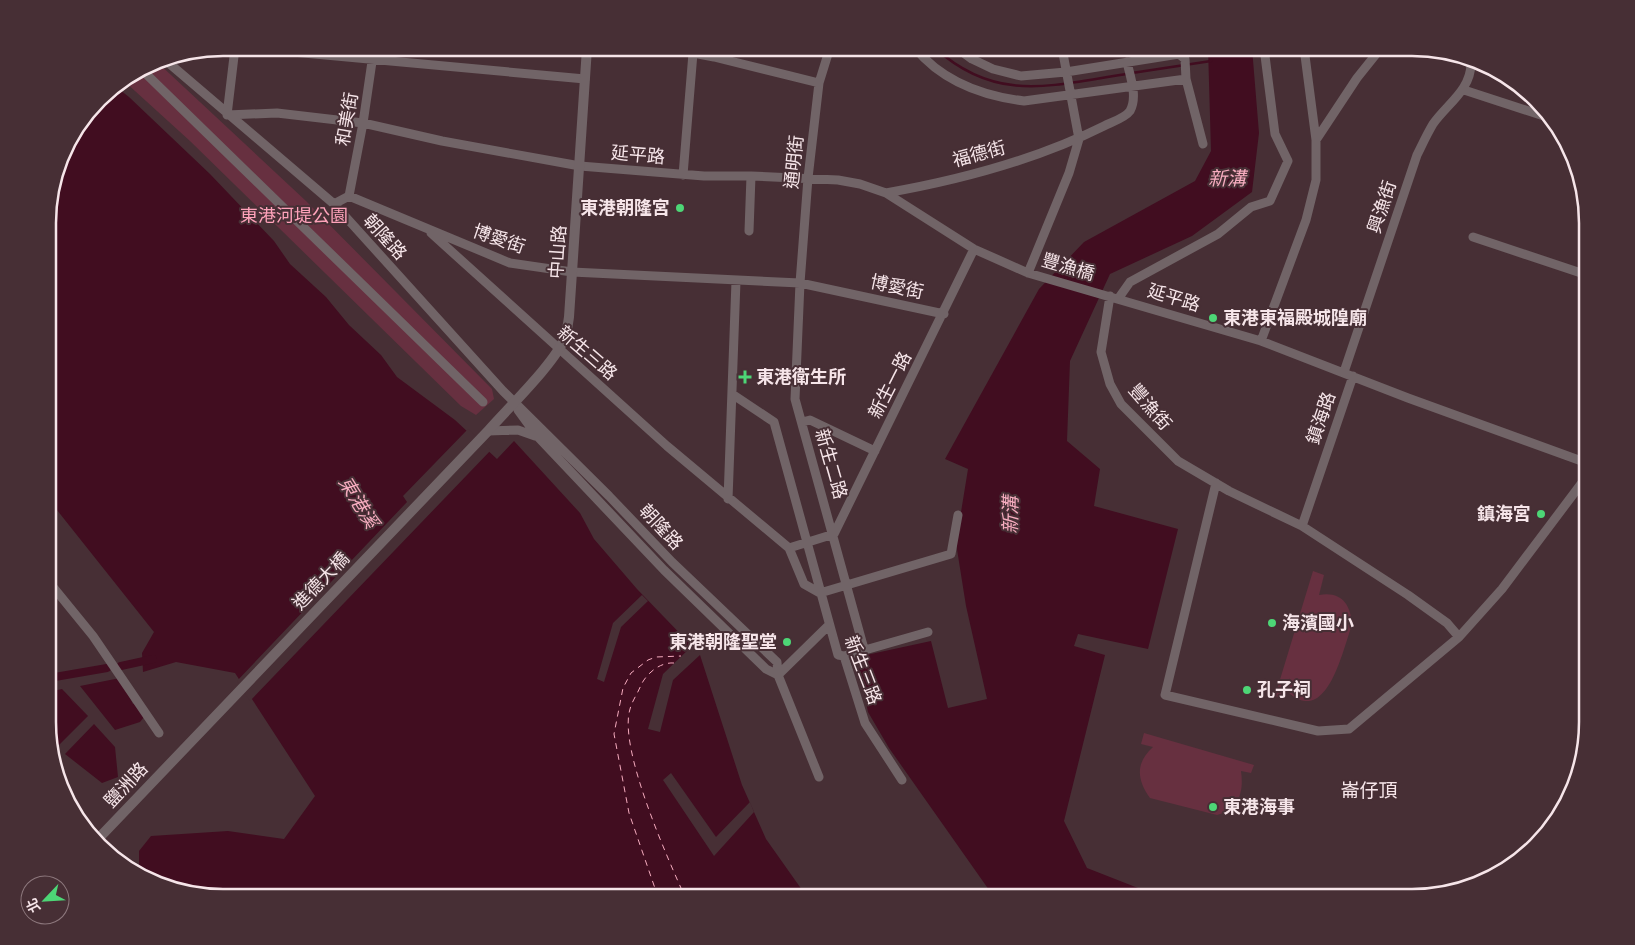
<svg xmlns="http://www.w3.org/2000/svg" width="1635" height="945" font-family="'Varela Round','Noto Sans TC',sans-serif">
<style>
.green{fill:#673040}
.water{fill:#410d20}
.pier{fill:#472f35}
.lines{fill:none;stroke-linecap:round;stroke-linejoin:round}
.stream{stroke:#410d20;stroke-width:2.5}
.canal{stroke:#410d20;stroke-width:8}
.ferry{stroke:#f6acbf;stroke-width:1;stroke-dasharray:6 5;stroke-linecap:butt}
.minor{stroke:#716467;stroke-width:9}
.tertiary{stroke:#716467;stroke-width:10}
.poi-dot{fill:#4dd676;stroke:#472f35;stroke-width:2}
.labels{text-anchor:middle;stroke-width:4;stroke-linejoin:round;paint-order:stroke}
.street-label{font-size:18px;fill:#f6e5e9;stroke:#472f35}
.poi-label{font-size:18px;font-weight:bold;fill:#f6e5e9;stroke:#472f35;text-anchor:start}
.park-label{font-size:18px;fill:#fea2ba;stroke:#472f35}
.water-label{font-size:19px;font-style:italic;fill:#f6acbf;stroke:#472f35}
.neighbourhood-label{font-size:19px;fill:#f6e5e9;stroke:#472f35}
.rim{fill:none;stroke:#f6e5e9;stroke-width:2.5}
</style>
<rect width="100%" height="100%" fill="#472f35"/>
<path class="green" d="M 156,61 L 306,201 L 492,389 L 494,399 L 476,415 L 461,406 L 190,141 L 124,81 Z
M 1313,571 L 1324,575 L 1319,595 C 1341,591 1351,604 1352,625 C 1344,646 1332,704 1305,701 C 1297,700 1291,696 1286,689 L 1283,699 L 1275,696 Z
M 1144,733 L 1254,765 L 1251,773 L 1241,771 C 1244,792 1239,809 1217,815 L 1150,798 C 1137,780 1135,763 1153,747 L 1141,744 Z"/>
<path class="water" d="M 1208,48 L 1252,48 L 1259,133 L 1252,192 L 1192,236 L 1110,274 L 1070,361 L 1067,441 L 1100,469 L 1094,506 L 1178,529 L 1148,649 L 1078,634 L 1074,646 L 1105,655 L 1064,821 L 1087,868 L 1161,897 L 994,897 L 889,748 L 868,712 L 857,657 L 931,641 L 948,708 L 987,699 L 966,606 L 956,543 L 968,469 L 945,459 L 1039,289 L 1084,242 L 1195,181 L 1211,151 Z
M 115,86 L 129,97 L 210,174 L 274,241 L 290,264 L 326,297 L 349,325 L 381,355 L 397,377 L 455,420 L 497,459 L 514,441 L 580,513 L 594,539 L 637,589 L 692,646 L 663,674 L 648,729 L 660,732 L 673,680 L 700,655 L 742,785 L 766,839 L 807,897 L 222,897 L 139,875 L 139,851 L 151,836 L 228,831 L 284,839 L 315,796 L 235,673 L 176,662 L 143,672 L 142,653 L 154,632 L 49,500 L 49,200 L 66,145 L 107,91 Z
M 120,678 L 133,704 L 137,702 L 144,717 L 140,722 L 115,730 L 80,686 Z
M 62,689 L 88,716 L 56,748 L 49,745 L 49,692 Z
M 94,724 L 115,747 L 118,777 L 102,783 L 65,754 Z"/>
<path class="pier" d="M 468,429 L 491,450 L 250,701 L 237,681 L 407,502 L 403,496 Z
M 642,595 L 648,601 L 621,627 L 604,682 L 597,679 L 613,623 Z
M 671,773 L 716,837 L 750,802 L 754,812 L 714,856 L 663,780 Z"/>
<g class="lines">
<path class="stream" d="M 935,48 C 997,104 1052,85 1127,74
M 1132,73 L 1211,61"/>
<path class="canal" d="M 121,666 L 153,659
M 49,678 L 107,668"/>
<path class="ferry" d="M 674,663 C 660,662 647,673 641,685 C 638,693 632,701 630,709 C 618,748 668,859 685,897
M 658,897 L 629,813 L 614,734 L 623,688 L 631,673 L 648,660 L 656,657 L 681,656"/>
<path class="minor" d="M 235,48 L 227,115 L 277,113 L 363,123 L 442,141 L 580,166 L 704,176 L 751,176 L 838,180 L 860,184 L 886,193 L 974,249 L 1028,273 L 1261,341 L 1408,398 L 1587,463
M 248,48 L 585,79
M 833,48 L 828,54 L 819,83 L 808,178 L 800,283 L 795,399 L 864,649
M 915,48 C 942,81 983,96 1024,101 L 1186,79 L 1185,59 L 1179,54 L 1066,72 L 1021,76 L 993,69 L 972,59 L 957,48
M 714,57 L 819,83
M 164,59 L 334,204 L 349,196 L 510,263 L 572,272 L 800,283 L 944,314
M 142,70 L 483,402
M 1186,79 L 1203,144
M 1464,90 L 1550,118
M 1316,140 L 1357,78 L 1381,48
M 683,175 L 693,53 L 714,57 L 716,48
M 886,193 C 960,180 1036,160 1104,126 C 1112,122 1125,118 1130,111 C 1138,97 1130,76 1127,62
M 349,196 L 363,123 L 374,48
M 334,204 L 503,391 L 609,496 L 672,562 L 777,662 L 778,675 L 819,777
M 749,231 L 751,176
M 431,233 L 667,446 L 789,548 L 804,584 L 820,593 L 951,554 L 958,515
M 1473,237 L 1587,275
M 1028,273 L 1069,173 L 1079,139 L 1062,48
M 1110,296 L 1101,352 L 1110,384 L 1121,404 L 1178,461 L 1229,491 L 1302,526
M 1118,299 L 1130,282 L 1218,234 L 1251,207 L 1270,201 L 1288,161 L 1275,134 L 1264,48
M 1261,341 L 1306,220 L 1316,180 L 1316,140 L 1304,48
M 1344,372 L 1417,155 C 1422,145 1427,134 1433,124 C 1447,104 1471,90 1471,63
M 1353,376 L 1302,526 L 1408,595 L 1447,623 L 1459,637
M 732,394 L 774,422 L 838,655 L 844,656
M 518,410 L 537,436 L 664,570 L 766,669 L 778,675
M 802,422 L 810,420 L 875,451
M 488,431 L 518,430 L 535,436
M 1216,483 L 1165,695 L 1318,731 L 1349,729 L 1459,637 L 1502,589 L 1587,476
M 728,499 L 736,281
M 789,548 L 834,534 L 974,249
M 49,582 L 93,636 L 159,733
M 844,656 L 865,723 L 902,780
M 844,656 L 928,632
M 778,675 L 829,625"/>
<path class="tertiary" d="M 98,839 L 488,431 C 508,408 556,362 565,337 C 567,331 568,324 569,317 L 587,48"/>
</g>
<g class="poi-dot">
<circle cx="680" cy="208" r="5"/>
<circle cx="1213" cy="318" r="5"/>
<path d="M742.5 369.5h5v5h5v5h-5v5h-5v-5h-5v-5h5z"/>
<circle cx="1541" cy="514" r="5"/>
<circle cx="1272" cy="623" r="5"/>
<circle cx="787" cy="642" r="5"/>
<circle cx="1247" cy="690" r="5"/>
<circle cx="1213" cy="807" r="5"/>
</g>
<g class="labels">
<g class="street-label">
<text transform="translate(347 119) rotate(-80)" y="6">和美街</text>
<text transform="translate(979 154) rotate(-15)" y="6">福德街</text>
<text transform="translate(638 155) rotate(5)" y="6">延平路</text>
<text transform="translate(794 162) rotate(-84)" y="6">通明街</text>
<text transform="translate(1382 207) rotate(-72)" y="6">興漁街</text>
<text transform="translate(385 237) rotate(48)" y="6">朝隆路</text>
<text transform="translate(499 239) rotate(19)" y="6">博愛街</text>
<text transform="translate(558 252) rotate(-86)" y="6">中山路</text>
<text transform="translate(1068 267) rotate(16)" y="6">豐漁橋</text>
<text transform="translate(897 287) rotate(12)" y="6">博愛街</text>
<text transform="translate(1174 298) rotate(17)" y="6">延平路</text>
<text transform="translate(587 353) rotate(41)" y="6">新生三路</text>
<text transform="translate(890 385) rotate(-63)" y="6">新生一路</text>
<text transform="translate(1150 407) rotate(49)" y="6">豐漁街</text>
<text transform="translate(1321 418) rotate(-71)" y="6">鎮海路</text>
<text transform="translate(831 464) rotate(74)" y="6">新生二路</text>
<text transform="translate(661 527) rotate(47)" y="6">朝隆路</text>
<text transform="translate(321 581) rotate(-46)" y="6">進德大橋</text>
<text transform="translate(863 670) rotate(69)" y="6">新生三路</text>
<text transform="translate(126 785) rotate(-47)" y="6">鹽洲路</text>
</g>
<g class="poi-label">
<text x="670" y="214" text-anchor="end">東港朝隆宮</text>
<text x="1223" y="324">東港東福殿城隍廟</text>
<text x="756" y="383">東港衛生所</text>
<text x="1531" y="520" text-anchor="end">鎮海宮</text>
<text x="1282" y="629">海濱國小</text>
<text x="777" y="648" text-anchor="end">東港朝隆聖堂</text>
<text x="1257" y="696">孔子祠</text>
<text x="1223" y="813">東港海事</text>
</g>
<g class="park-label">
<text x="294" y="222">東港河堤公園</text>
</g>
<g class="water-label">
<text x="1227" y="185">新溝</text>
<text transform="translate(359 502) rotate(58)" y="7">東港溪</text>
<text transform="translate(1010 515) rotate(-89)" y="7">新溝</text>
</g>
<g class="neighbourhood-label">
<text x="1369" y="797">崙仔頂</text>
</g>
</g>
<path d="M0 0H1635V945H0ZM223 56H1412A167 167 0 0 1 1579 223V722A167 167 0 0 1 1412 889H223A167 167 0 0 1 56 722V223A167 167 0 0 1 223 56Z" fill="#472f35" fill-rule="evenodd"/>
<path class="rim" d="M223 56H1412A167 167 0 0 1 1579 223V722A167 167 0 0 1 1412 889H223A167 167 0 0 1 56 722V223A167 167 0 0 1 223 56Z"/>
<g transform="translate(45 900) rotate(245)"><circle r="24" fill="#472f35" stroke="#8d787d"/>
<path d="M0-4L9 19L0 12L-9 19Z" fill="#4dd676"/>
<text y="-8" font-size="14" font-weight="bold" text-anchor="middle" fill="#f6e5e9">北</text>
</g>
</svg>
